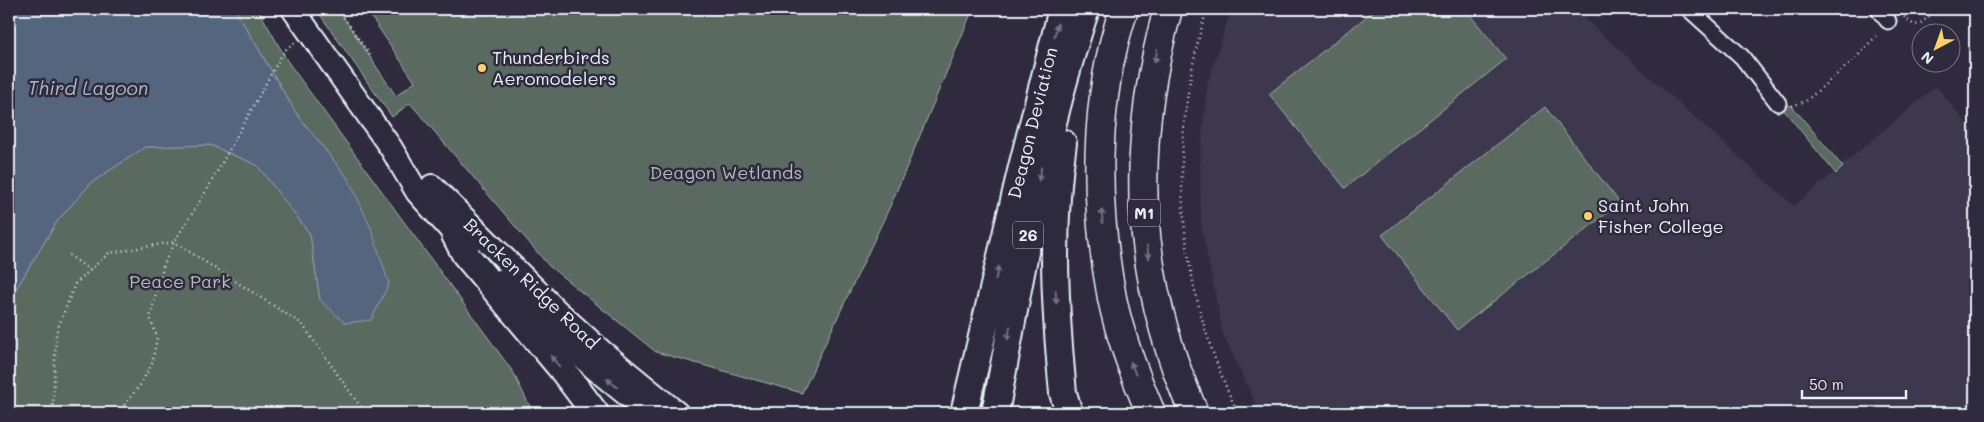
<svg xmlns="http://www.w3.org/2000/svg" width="1984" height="422" font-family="Mali,sans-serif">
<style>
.built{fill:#3c384e}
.green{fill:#5a6a61;stroke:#a1aeac}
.water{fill:#54657e;stroke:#8f9daf}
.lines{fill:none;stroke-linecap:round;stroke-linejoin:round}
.minor-casing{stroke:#e8f1f8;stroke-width:19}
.secondary-casing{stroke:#e8f1f8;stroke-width:26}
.trunk-casing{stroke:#e8f1f8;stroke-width:30}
.motorway-casing{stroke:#e8f1f8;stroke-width:31}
.path{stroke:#e8f1f8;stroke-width:2.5;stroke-dasharray:1 4;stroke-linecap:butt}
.minor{stroke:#2f2a3d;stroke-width:15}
.secondary{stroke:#2f2a3d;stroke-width:22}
.trunk{stroke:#2f2a3d;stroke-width:26}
.motorway{stroke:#2f2a3d;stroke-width:28}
.oneway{fill:#70707e}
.poi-dot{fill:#ffd166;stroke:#2f2a3d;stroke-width:2}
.labels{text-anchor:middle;stroke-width:5;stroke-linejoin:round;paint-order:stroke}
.shield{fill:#2f2a3d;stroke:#b0b5c0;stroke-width:1}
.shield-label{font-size:16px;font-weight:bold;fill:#e8f1f8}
.poi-label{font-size:18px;fill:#e8f1f8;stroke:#2f2a3d;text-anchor:start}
.street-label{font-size:18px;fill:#e8f1f8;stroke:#2f2a3d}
.park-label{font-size:18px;fill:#afbbbc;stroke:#2f2a3d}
.water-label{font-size:19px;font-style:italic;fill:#adb9c7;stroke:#2f2a3d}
</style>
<rect width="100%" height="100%" fill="#2f2a3d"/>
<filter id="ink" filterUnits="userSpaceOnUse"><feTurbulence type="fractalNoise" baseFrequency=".02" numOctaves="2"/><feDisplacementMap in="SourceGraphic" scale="10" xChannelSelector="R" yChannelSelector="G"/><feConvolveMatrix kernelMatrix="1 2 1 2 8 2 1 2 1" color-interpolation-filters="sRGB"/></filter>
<g filter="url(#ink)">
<path class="built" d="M 1231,9 L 1574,9 L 1794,206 L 1936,86 L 1975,133 L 1975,413 L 1260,413 L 1223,334 L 1201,225 L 1200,158 L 1207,85 Z"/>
<path class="green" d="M 235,9 L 258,9 L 288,62 L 513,372 L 533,413 L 9,413 L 9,306 L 14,292 L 58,220 L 91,183 L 145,147 L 210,145 L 257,165 L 310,234 L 320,300 L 349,180 L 296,113 Z
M 316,9 L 350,9 L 342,15 L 396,96 L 415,82 L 366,9 L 973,9 L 892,202 L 802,393 L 656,352 L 549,266 L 410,103 L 392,117 Z
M 1376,9 L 1465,9 L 1506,59 L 1345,188 L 1269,94 Z
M 1778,103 L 1792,106 L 1843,167 L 1836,174 Z
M 1545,107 L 1620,203 L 1457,330 L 1382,235 Z"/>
<path class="water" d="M 9,9 L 235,9 L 296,113 L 349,180 L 371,228 L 389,284 L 371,320 L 345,323 L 320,300 L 310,234 L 257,165 L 210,145 L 145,147 L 91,183 L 58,220 L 14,292 L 9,306 Z"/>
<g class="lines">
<g class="minor-casing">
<path id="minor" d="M 1689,9 L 1742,57 L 1778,103
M 1878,9 L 1888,21"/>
</g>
<g class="secondary-casing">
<path id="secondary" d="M 293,9 L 391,148 L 417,192 L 467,248
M 432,186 L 558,312 L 600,350 L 677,413
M 500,281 L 594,368 L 649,413"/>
</g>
<g class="trunk-casing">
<path id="trunk" d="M 1063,143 C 1050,227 1055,309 1063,393 L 1069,413
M 455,235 L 465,254 L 561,368 L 595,413
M 964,413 L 1022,167 L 1062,9
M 995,413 C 1021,277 1041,141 1086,9"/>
</g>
<g class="motorway-casing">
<path id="motorway" d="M 1124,9 C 1093,100 1094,204 1112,298 C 1120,338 1135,376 1151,413
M 1168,9 C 1129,150 1135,279 1194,413"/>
</g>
<path class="path" d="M 338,9 L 372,58
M 1207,9 C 1165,147 1176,284 1238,413
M 1904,17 L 1914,25 L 1920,24 L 1938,9
M 1792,106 L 1806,101 L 1855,59 L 1876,36
M 69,255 L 90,270
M 46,413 L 53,405 L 56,333 L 75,284 L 109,253 L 174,242 L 302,324 L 365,413
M 118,413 L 140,385 L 152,364 L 157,338 L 150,317 L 164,264 L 174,242 L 207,190 L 280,58 L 287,48 L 296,42"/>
<use href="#minor" class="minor"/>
<use href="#secondary" class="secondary"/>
<use href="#trunk" class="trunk"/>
<use href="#motorway" class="motorway"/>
</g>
<defs><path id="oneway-solid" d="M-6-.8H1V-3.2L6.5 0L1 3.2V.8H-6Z" transform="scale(1.25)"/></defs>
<g class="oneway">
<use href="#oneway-solid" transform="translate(1056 30) rotate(-76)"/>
<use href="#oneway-solid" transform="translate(1156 56) rotate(101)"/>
<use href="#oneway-solid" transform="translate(1040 174) rotate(101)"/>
<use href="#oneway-solid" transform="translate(1102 216) rotate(-94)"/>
<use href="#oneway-solid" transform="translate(1148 252) rotate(82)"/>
<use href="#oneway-solid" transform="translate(997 273) rotate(-77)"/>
<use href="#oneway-solid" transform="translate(1056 297) rotate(87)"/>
<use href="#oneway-solid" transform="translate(1009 333) rotate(100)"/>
<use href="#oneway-solid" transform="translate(555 361) rotate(-130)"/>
<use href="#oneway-solid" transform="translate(1133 368) rotate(-111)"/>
<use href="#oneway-solid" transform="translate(612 383) rotate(-140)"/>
</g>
</g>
<g class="poi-dot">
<circle cx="482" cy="68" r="5"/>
<circle cx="1588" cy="216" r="5"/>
</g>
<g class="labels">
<g class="shield">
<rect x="1128" y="199.5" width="32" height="27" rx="4"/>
<rect x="1013" y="221.5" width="30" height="27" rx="4"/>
</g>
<g class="shield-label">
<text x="1144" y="219">M1</text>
<text x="1028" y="241">26</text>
</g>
<g class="poi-label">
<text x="492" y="64">Thunderbirds<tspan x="492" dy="21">Aeromodelers</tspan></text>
<text x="1598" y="212">Saint John<tspan x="1598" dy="21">Fisher College</tspan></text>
</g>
<g class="street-label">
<text transform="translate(1033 123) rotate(-76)" y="6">Deagon Deviation</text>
<text transform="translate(531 284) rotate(44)" y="6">Bracken Ridge Road</text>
</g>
<g class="park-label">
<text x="726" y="179">Deagon Wetlands</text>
<text x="180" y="288">Peace Park</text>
</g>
<g class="water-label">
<text x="88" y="95">Third Lagoon</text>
</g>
</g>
<rect width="1984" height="422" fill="none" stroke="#2f2a3d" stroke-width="30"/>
<rect x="15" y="15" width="1954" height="392" fill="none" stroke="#e8f1f8" stroke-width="2" filter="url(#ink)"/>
<g transform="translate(1936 48) rotate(221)"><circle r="24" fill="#2f2a3d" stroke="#797a88"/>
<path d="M0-4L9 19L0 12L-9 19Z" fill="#ffd166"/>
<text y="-8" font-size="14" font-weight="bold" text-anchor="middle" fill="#e8f1f8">N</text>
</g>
<path d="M1802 390v8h104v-8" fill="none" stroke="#e8f1f8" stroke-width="2.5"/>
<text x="1809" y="390" font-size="15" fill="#e8f1f8" stroke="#2f2a3d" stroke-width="4" paint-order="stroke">50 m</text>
</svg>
